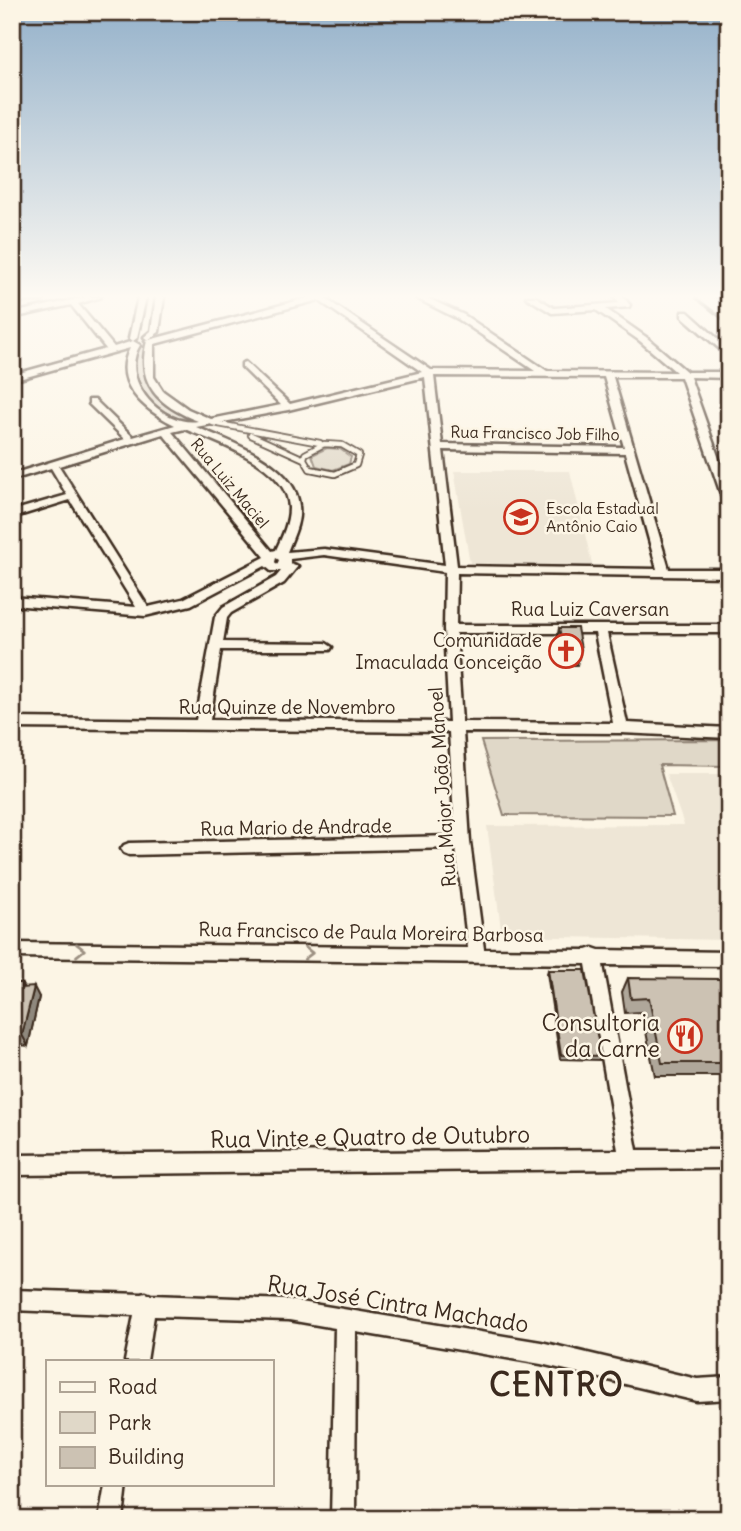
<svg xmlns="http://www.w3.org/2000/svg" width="741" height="1531" font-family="Delius,sans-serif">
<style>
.built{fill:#eee6d6}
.green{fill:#e0d8c8;stroke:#8e8173;stroke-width:2}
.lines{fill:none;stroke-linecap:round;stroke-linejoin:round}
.lane-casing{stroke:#3b2a1e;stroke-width:8}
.street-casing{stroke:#3b2a1e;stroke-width:5}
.secondary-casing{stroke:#3b2a1e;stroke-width:5}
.highway-casing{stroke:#3b2a1e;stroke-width:6}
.lane{stroke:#fcf5e5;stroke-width:4.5}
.street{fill:#fcf5e5;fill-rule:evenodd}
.secondary{fill:#fcf5e5;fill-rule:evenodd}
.highway{fill:#fcf5e5;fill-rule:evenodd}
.wall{fill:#afa79a;stroke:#3b2a1e;stroke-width:2}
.shaded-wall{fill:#8f887d;stroke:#3b2a1e;stroke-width:2}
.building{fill:#ccc2b3;stroke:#3b2a1e;stroke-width:2}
.oneway{stroke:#9c9082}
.labels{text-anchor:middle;stroke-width:5;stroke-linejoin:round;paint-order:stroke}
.far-street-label{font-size:16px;fill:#3b2a1e;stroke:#fcf5e5}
.far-poi-label{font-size:16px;fill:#3b2a1e;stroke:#fcf5e5;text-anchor:start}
.street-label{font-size:19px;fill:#3b2a1e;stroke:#fcf5e5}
.poi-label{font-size:19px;fill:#3b2a1e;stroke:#fcf5e5;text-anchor:end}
.near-poi-label{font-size:23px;fill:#3b2a1e;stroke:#fcf5e5;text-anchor:end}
.near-street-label{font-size:23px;fill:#3b2a1e;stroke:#fcf5e5}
.near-district-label{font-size:32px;font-weight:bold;letter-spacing:2px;fill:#3b2a1e;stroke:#fcf5e5}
</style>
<rect width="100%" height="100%" fill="#fcf5e5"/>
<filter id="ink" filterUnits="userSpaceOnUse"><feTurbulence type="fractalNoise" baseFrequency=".0143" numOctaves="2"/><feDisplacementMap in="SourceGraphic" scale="14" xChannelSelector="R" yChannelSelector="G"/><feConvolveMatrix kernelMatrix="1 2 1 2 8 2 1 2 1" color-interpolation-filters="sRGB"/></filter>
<g filter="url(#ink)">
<path class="built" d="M 454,471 L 570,471 L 593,568 L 470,563 Z
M 666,774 L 729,774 L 729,940 L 502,936 L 487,826 L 684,825 Z"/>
<path class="green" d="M 150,346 C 146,395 151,395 193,417 L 176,419 L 140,395 L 131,374 L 137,347 Z
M 327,448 L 340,449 L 351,457 L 349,464 L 333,470 L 316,466 L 312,455 Z
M 729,740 L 729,766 L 659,765 L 673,816 L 504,815 L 481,741 Z"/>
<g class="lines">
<g class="lane-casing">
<path id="lane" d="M 213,423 L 320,443
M 251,435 L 304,459
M 324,444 L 342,445 L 359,455 L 356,465 L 335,474 L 310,469 L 304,459 L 305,454 Z"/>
</g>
<g class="street-casing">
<path id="street" d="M 12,297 L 43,297 L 45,299 L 41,301 L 12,301 Z
M 86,297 L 101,297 L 78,304 L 114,347 L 133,341 L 140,345 C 118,381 163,427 198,421 C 160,406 135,385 147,341 L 154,343 L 154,377 L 163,391 L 188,409 L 211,419 L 281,405 L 242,367 L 242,363 L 245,362 L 290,404 L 422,372 L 314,297 L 323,297 L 431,370 L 535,371 L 458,319 L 414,297 L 425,297 L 464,315 L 547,371 L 676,372 L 640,341 L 596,310 L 552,313 L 526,297 L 536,297 L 554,308 L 619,303 L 614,297 L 623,297 L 630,305 L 629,307 L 606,309 L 646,337 L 687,372 L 729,372 L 729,378 L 690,377 L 729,487 L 729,506 L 724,503 L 681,377 L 613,377 L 669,569 L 729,569 L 729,577 L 457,573 L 456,625 L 729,625 L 729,633 L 607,633 L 627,723 L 729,728 L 729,738 L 621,733 L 463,732 L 470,842 L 484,949 L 587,950 L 593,948 L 599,950 L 729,952 L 729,966 L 603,965 L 637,1150 L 729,1150 L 729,1168 L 12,1175 L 12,1155 L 618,1150 L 586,964 L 12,957 L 12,943 L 468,948 L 456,848 L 129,855 L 124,853 L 121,849 L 124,845 L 129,843 L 455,836 L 449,732 L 12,728 L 12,718 L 196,720 L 215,617 L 223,607 L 276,577 L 281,571 L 271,571 L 265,566 L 191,605 L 145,616 L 12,605 L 12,597 L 136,607 L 70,500 L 12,518 L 12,511 L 67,495 L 51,468 L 12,480 L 12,474 L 125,439 L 89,404 L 89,400 L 95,400 L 133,437 L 175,425 C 146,411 111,384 130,348 L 12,381 L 12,375 L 106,349 L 71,305 L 12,318 L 12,313 ZM 434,376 L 604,377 L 624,447 L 442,444 ZM 425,377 L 445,565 L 324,549 L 287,552 C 293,537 301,522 299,506 C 296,464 229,441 196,427 L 288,410 ZM 185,429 C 217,443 288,465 289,508 C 289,523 282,537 276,550 L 272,551 L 172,432 ZM 163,434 L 265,557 L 183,599 L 148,607 L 59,466 ZM 443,450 L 625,453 L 657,569 L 457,566 ZM 324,555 L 445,572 L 444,629 L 449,722 L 210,720 L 221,650 L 330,650 L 332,647 L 326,643 L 223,642 L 227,618 L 231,613 L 284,583 L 298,566 L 290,563 L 290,559 ZM 276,558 L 279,560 L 277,565 L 275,562 ZM 456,633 L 595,633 L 613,723 L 462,722 Z
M 138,297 L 146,297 L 137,338 L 133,341 L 129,338 Z
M 156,297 L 164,297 L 159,332 L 148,340 L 144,337 L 151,331 Z
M 682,312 L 688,312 L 729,349 L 729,357 L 682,316 Z
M 12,1290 L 142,1294 L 146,1293 L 151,1295 L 289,1300 L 541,1342 L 697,1379 L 729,1377 L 729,1399 L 697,1401 L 541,1364 L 356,1332 L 355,1519 L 331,1519 L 335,1328 L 289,1320 L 154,1316 L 147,1361 L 125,1361 L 134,1315 L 12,1310 Z
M 105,1484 L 127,1484 L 123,1519 L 99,1519 Z"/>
</g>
<g class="secondary-casing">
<path id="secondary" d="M 311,297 L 330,297 L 151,345 L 145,341 Z"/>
</g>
<g class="highway-casing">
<path id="highway" d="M 697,297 L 713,297 L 729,310 L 729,322 Z"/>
</g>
<use href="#lane" class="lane"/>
<use href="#street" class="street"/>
<use href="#secondary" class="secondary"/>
<use href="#highway" class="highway"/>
</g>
<path class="wall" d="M 559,628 L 581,649 L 577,665 L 560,665 L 556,644 Z
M 548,970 L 601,1056 L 600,1060 L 560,1059 L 547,973 Z
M 628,978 L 729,1011 L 729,1076 L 655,1076 L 642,1012 L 625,1013 L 622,992 Z
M 12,983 L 21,983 L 24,988 L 39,997 L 28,1046 L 12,1044 Z"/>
<path class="shaded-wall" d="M 34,987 L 39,997 L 28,1046 L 22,1035 Z"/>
<path class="building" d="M 559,628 L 577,628 L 581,649 L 564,649 Z
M 548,970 L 585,970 L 601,1056 L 561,1055 Z
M 628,978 L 720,979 L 729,1011 L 729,1063 L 662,1063 L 649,998 L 631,999 Z
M 12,983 L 21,983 L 21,988 L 34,987 L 22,1035 L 12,1035 Z"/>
<defs><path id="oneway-chevron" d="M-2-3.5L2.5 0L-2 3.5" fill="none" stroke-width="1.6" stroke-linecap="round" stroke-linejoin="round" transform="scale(1.75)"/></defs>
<g class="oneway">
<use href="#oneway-chevron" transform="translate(80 950)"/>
<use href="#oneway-chevron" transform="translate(308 953) rotate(1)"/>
</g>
</g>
<linearGradient id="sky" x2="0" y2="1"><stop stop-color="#94b1ca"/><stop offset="0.58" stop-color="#fefaf3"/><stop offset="1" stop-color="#fefaf3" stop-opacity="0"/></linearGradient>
<rect width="741" height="511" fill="url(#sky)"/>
<defs>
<g id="school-ring" transform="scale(1.75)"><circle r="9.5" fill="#fcf5e5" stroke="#c8321e" stroke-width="1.5"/><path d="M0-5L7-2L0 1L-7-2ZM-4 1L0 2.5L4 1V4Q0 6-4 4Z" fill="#c8321e"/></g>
<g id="church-ring" transform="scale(1.75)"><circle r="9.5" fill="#fcf5e5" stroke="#c8321e" stroke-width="1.5"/><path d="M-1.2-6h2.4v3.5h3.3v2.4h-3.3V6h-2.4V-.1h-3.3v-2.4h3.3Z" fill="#c8321e"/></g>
<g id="restaurant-ring" transform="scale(1.75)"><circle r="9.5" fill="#fcf5e5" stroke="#c8321e" stroke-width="1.5"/><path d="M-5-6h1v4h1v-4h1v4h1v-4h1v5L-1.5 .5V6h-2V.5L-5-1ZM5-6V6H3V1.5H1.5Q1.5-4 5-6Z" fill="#c8321e"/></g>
</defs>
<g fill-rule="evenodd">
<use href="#school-ring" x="521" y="517"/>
<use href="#church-ring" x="566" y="651"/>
<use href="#restaurant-ring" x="685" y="1036"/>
</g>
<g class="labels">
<g class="far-street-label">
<text transform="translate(535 433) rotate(1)" y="6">Rua Francisco Job Filho</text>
<text transform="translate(230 483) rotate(50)" y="6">Rua Luiz Maciel</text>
</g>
<g class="far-poi-label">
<text x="546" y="514">Escola Estadual<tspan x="546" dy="18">Antônio Caio</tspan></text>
</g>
<g class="street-label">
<text x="590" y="616">Rua Luiz Caversan</text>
<text x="287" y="714">Rua Quinze de Novembro</text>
<text transform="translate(442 787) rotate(-94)" y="7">Rua Major João Manoel</text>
<text transform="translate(296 827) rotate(-1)" y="7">Rua Mario de Andrade</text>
<text transform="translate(371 932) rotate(1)" y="7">Rua Francisco de Paula Moreira Barbosa</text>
</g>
<g class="poi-label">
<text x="542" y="647">Comunidade<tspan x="542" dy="22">Imaculada Conceição</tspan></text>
</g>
<g class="near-poi-label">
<text x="660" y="1031">Consultoria<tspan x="660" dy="26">da Carne</tspan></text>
</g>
<g class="near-street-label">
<text transform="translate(370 1137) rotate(-1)" y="8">Rua Vinte e Quatro de Outubro</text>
<text transform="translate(398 1304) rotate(9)" y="8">Rua José Cintra Machado</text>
</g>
<g class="near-district-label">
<text x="557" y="1396">CENTRO</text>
</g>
</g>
<rect width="741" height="1531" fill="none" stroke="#fcf5e5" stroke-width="42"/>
<rect x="21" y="21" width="699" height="1489" fill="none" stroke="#3b2a1e" stroke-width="2.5" filter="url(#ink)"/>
<rect x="46" y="1360" width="228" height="126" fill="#fcf5e5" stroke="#afa495" stroke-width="2"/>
<rect x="60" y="1382" width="35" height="10" fill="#fcf5e5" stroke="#afa495" stroke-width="2"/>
<text x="108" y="1394" font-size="21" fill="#3b2a1e">Road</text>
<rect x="60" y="1412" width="35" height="21" fill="#e0d8c8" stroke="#afa495" stroke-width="2"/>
<text x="108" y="1430" font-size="21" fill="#3b2a1e">Park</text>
<rect x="60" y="1447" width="35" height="21" fill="#ccc2b3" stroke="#afa495" stroke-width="2"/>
<text x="108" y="1464" font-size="21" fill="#3b2a1e">Building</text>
</svg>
